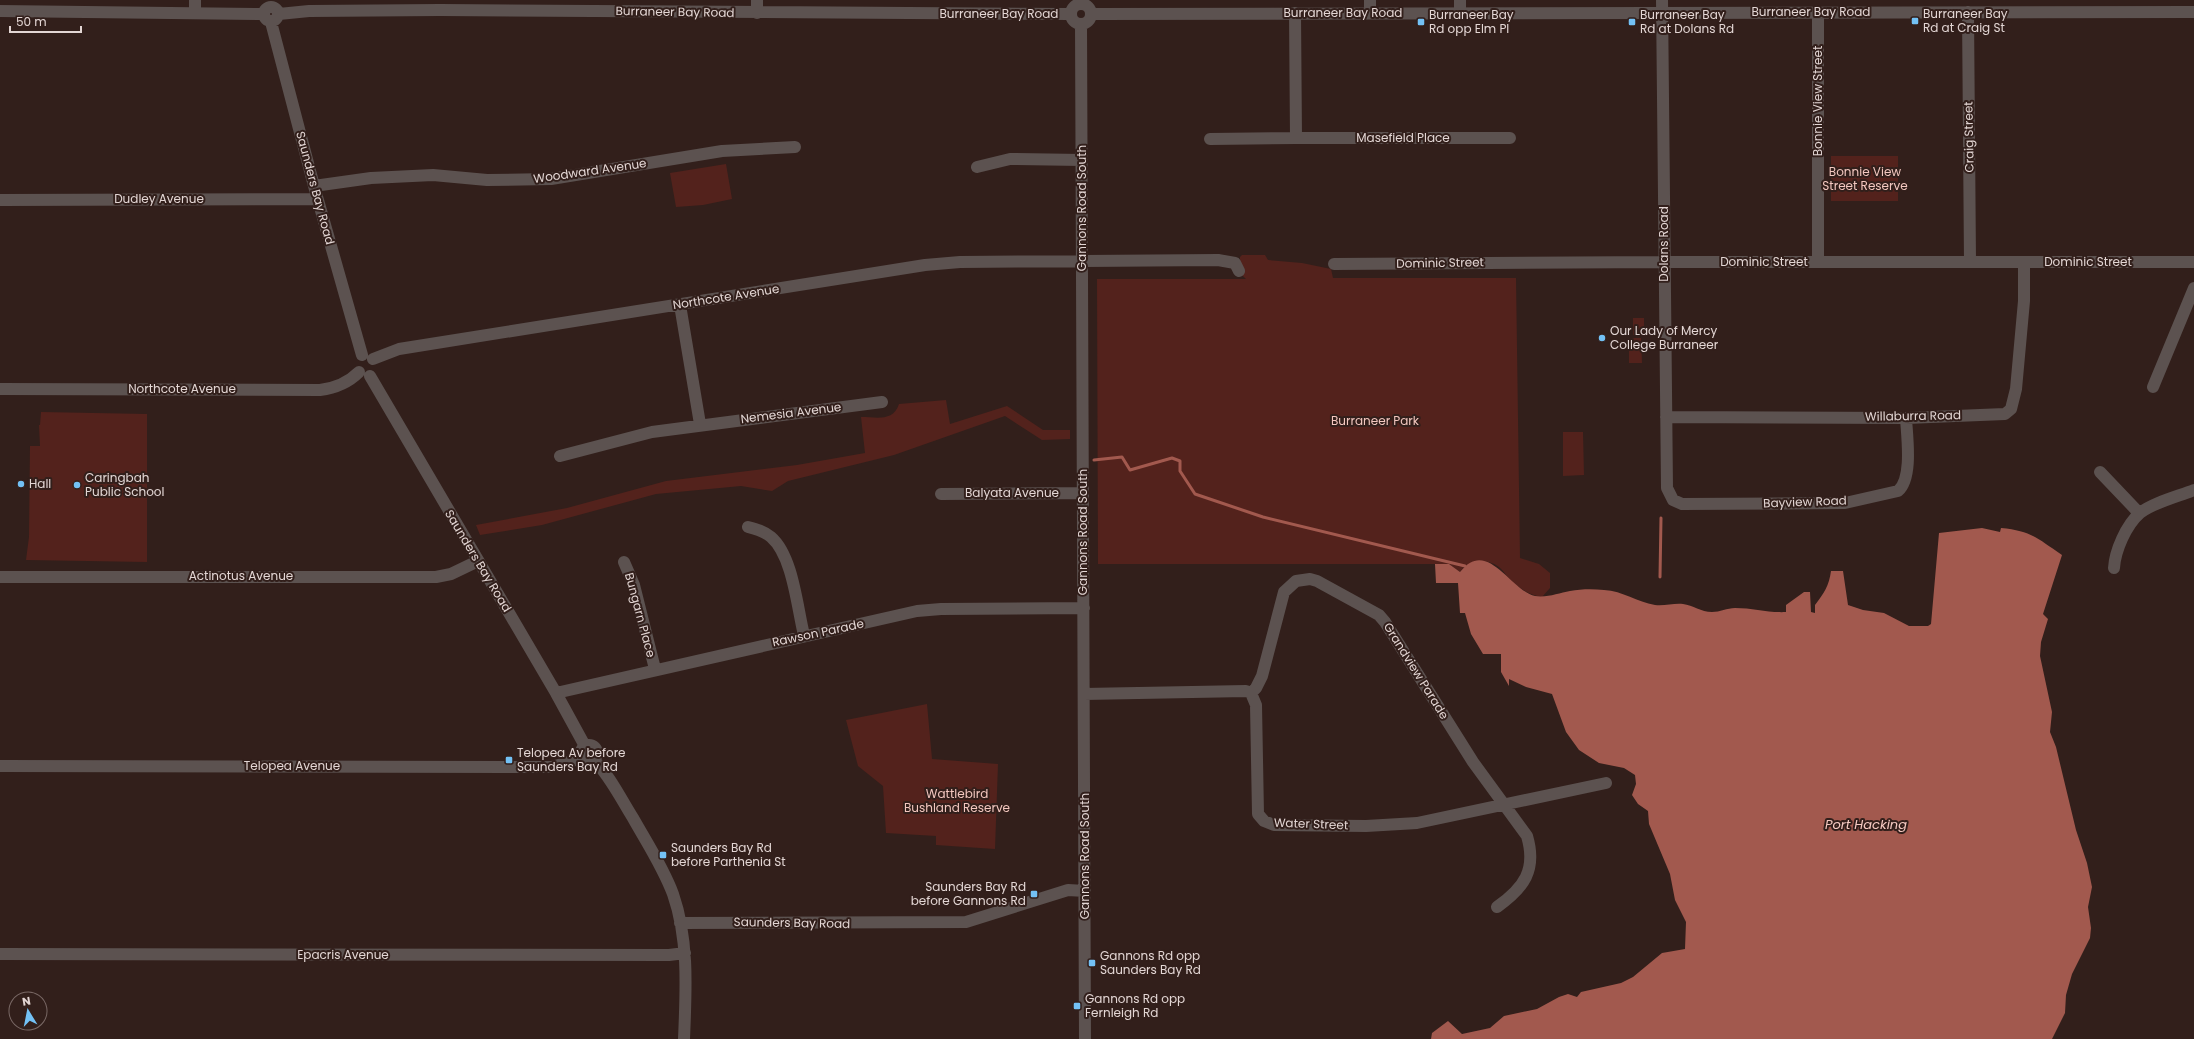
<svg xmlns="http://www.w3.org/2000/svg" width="2194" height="1039" font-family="Poppins,sans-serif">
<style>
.green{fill:#53221c}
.water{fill:#a2594e}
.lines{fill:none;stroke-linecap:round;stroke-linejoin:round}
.stream{stroke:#a2594e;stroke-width:3}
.minor{stroke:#5c5250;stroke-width:12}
.poi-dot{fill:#73c1f5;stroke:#321f1b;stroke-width:1.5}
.labels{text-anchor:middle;stroke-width:4;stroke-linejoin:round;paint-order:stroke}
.street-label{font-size:12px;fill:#e3d6d4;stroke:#321f1b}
.poi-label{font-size:12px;fill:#e3d6d4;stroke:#321f1b;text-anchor:start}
.park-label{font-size:12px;fill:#f3c7bf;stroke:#321f1b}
.water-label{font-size:13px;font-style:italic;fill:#f6cac2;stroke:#321f1b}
</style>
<rect width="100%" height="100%" fill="#321f1b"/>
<path class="green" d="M 1831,156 L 1898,156 L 1898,201 L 1831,201 Z
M 726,164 L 732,199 L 703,205 L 676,207 L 670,173 Z
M 1242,255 L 1265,255 L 1268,260 L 1302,263 L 1331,269 L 1333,278 L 1516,278 L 1520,558 L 1539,564 L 1550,573 L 1550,588 L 1542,597 C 1531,595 1523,591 1514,583 C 1508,579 1505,572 1499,567 C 1486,558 1469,559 1460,572 L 1449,564 L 1098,564 L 1097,279 L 1246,279 L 1240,273 L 1240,257 Z
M 1633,318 L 1644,318 L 1644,335 L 1633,335 Z
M 1629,338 L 1641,338 L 1642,363 L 1629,363 Z
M 946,400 L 950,424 L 1007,406 L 1043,430 L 1070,430 L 1070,439 L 1042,440 L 1005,416 L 894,455 L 788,481 L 772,491 L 741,486 L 656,494 L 542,525 L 480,535 L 476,525 L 567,508 L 666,481 L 797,465 L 865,453 L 861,417 C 877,417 893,422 899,404 Z
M 41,412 L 147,414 L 147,562 L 26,560 L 29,537 L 30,446 L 40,446 L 39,425 L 40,425 Z
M 1563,432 L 1583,432 L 1584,475 L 1563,476 Z
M 927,704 L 932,759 L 998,764 L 995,849 L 936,845 L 936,836 L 886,833 L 883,786 L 858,766 L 846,720 Z"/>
<path class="water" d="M 1982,528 L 2000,532 L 2001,528 C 2032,531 2038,539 2062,555 L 2043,614 L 2048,619 L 2041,642 L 2040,656 L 2052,712 L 2050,732 L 2056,747 L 2076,830 L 2087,863 L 2092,887 L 2088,907 L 2091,928 L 2090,938 L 2072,974 L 2066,995 L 2065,1013 L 2052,1039 L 1431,1039 L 1432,1033 L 1448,1021 L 1462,1034 L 1490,1028 L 1504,1016 L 1537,1009 L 1559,997 L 1568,994 L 1577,997 L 1581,992 L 1621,983 L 1633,977 L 1662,953 L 1685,949 L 1686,922 L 1675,900 L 1670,874 L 1649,824 L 1648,811 L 1638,804 L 1632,795 L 1636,784 L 1635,775 L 1624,768 L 1599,763 L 1579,750 L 1566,732 L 1552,694 L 1526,687 L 1509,679 L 1509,686 L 1501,672 L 1501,654 L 1483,654 L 1471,634 L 1465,613 L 1460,613 L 1458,583 L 1436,583 L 1435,564 L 1449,564 L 1460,572 C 1487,537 1510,590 1535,596 C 1547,598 1559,593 1570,591 C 1581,589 1593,589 1604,590 C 1623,591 1637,602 1655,605 C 1665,606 1674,603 1683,604 C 1693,605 1701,612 1712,612 C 1720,612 1727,608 1735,608 C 1753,608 1769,613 1786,612 L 1786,605 L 1804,592 L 1810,592 L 1811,612 L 1815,613 L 1815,605 C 1824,593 1829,586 1831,571 L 1843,571 L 1848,605 L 1863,610 L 1884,613 L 1909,626 L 1928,626 L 1931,624 L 1939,533 Z"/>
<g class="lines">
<path class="stream" d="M 1094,460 L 1122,457 L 1130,470 L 1172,458 L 1180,461 L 1180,471 L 1195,494 L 1263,517 L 1465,566
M 1660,577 L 1661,518"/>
<path class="minor" d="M 195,0 L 195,12
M 757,0 L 757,13
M 1370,0 L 1370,13
M 1662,0 L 1667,488 L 1673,500 L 1682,504 L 1845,503 L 1898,491 C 1913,478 1907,437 1906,418
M1071 14a10 10 0 1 1 20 0a10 10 0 1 1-20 0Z
M264 14a7 7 0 1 1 14 0a7 7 0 1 1-14 0Z
M 0,11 L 264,14
M 1818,12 L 1818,262
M 1968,12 L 1970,262
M 1295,13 L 1296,138 L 1510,138
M 1460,13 L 1460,0
M 279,14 L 309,11 L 440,10 L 1071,14
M 1092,14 L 2194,12
M 271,22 L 314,186 L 362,355
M 1081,24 L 1085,1039
M 1210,139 L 1296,138
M 977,167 L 1010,159 L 1082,160
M 314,186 L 371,178 L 433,175 L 487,180 L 551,179 L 722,151 L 795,147
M 0,200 L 317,199
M 1334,264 L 1664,262 L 2194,262
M 680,305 L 700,424
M 373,359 L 399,349 L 925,265 L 960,262 L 1218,260 L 1235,263 L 1239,271
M 370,376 L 556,693 L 585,746
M 2153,387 L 2194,288
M 0,389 L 320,390 C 336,388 348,383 359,372
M 1666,417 L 1906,418 L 2005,414 L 2011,409 L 2016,389 L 2024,301 L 2024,262
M 560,456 L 652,432 L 882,402
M 2100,472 L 2139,513
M 941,494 L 1083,493
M 748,527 C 756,529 764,531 771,537 C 793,556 797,607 804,635
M 624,562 L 634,585 L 655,669
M 2114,568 C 2115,551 2126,525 2140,513 C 2152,503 2179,496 2194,490
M 0,577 L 436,577 L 451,574 L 478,561
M 556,693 L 917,611 L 941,609 L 1084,608
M 1251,693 L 1256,688 L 1262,676 L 1284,592 L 1296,581 L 1310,579 L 1317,581 L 1379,615 L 1385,622 L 1473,762 L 1527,836 C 1537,870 1524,888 1497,907
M 1084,694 L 1246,691 L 1251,693 L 1256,705 L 1258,814 L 1264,821 L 1274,825 L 1366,826 L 1417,823 L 1606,783
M581 753a8 8 0 1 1 16 0a8 8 0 1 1-16 0Z
M 594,760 C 610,776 621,799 633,818 C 647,843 663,867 673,894 C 689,940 686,990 684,1039
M 0,766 L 552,767 L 582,758
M 680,923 L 966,922 L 1068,890 L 1085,891
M 0,954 L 669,955 L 685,953"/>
</g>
<g class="poi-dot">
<rect x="1911" y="17" width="8" height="8" rx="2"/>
<rect x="1417" y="18" width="8" height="8" rx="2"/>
<rect x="1628" y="18" width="8" height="8" rx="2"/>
<circle cx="1602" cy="338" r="4"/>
<circle cx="21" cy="484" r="4"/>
<circle cx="77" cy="485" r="4"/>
<rect x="505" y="756" width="8" height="8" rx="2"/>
<rect x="659" y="851" width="8" height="8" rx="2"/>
<rect x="1030" y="890" width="8" height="8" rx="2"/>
<rect x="1088" y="959" width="8" height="8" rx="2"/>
<rect x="1073" y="1002" width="8" height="8" rx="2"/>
</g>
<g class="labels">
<g class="street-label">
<text transform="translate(675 12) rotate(1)" y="4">Burraneer Bay Road</text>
<text x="1811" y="16">Burraneer Bay Road</text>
<text x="1343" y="17">Burraneer Bay Road</text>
<text x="999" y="18">Burraneer Bay Road</text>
<text transform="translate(1818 101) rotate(-90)" y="4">Bonnie View Street</text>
<text transform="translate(1969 137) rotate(-91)" y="4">Craig Street</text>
<text x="1403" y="142">Masefield Place</text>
<text transform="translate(590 171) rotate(-8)" y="4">Woodward Avenue</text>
<text transform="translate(315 188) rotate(75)" y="4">Saunders Bay Road</text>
<text x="159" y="203">Dudley Avenue</text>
<text transform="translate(1082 208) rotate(-90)" y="4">Gannons Road South</text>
<text transform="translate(1664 244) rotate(-90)" y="4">Dolans Road</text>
<text x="1764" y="266">Dominic Street</text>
<text x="2088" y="266">Dominic Street</text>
<text transform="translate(1440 263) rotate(-1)" y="4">Dominic Street</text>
<text transform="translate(726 297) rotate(-9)" y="4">Northcote Avenue</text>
<text x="182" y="393">Northcote Avenue</text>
<text transform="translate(791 413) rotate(-7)" y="4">Nemesia Avenue</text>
<text transform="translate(1913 416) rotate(-1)" y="4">Willaburra Road</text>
<text x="1012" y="497">Balyata Avenue</text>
<text transform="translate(1805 502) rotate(-2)" y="4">Bayview Road</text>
<text transform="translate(1083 532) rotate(-90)" y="4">Gannons Road South</text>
<text transform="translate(478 561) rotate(59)" y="4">Saunders Bay Road</text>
<text x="241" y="580">Actinotus Avenue</text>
<text transform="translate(640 615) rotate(75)" y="4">Bungarn Place</text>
<text transform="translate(818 633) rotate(-12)" y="4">Rawson Parade</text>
<text transform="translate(1416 671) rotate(58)" y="4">Grandview Parade</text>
<text x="292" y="770">Telopea Avenue</text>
<text transform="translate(1311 824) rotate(2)" y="4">Water Street</text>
<text transform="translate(1085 856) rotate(-90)" y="4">Gannons Road South</text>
<text transform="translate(792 923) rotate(1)" y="4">Saunders Bay Road</text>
<text x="343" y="959">Epacris Avenue</text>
</g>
<g class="poi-label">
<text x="1923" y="18">Burraneer Bay<tspan x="1923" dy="14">Rd at Craig St</tspan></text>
<text x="1429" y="19">Burraneer Bay<tspan x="1429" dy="14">Rd opp Elm Pl</tspan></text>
<text x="1640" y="19">Burraneer Bay<tspan x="1640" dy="14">Rd at Dolans Rd</tspan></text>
<text x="1610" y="335">Our Lady of Mercy<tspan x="1610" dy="14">College Burraneer</tspan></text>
<text x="85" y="482">Caringbah<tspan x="85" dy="14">Public School</tspan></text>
<text x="29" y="488">Hall</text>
<text x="517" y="757">Telopea Av before<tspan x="517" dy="14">Saunders Bay Rd</tspan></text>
<text x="671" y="852">Saunders Bay Rd<tspan x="671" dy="14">before Parthenia St</tspan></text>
<text x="1026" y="891" text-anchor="end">Saunders Bay Rd<tspan x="1026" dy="14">before Gannons Rd</tspan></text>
<text x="1100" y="960">Gannons Rd opp<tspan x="1100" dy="14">Saunders Bay Rd</tspan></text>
<text x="1085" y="1003">Gannons Rd opp<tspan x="1085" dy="14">Fernleigh Rd</tspan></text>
</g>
<g class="park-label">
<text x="1865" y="176">Bonnie View<tspan x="1865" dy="14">Street Reserve</tspan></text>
<text x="1375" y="425">Burraneer Park</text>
<text x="957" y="798">Wattlebird<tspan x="957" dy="14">Bushland Reserve</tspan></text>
</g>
<g class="water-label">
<text x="1866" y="829">Port Hacking</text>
</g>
</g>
<g transform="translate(28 1011) rotate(350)"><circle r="19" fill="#321f1b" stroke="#796865"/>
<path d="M0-3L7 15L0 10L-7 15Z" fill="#73c1f5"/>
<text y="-6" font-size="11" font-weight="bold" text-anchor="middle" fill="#e3d6d4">N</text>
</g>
<path d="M10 26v6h71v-6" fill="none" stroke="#e3d6d4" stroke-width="2"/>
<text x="16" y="26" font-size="12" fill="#e3d6d4" stroke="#321f1b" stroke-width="3" paint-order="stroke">50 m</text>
</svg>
